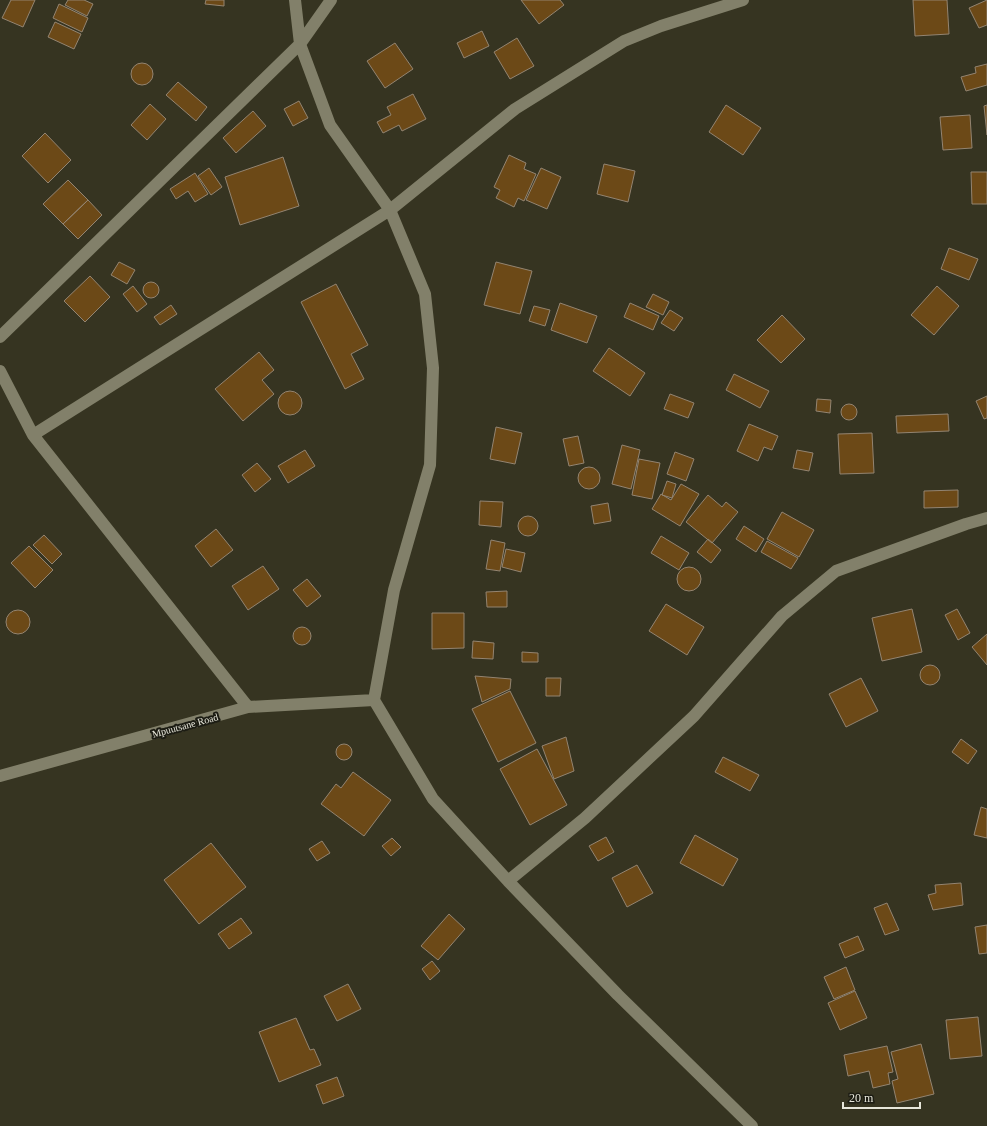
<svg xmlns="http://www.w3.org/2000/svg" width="987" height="1126" font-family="'Times New Roman',serif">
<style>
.building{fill:#6c4917;stroke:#938471}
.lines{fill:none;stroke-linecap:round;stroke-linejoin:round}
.street{stroke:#82806a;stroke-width:12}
.labels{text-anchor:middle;stroke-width:4;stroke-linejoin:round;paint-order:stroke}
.street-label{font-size:10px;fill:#e7e6da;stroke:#1c1c13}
</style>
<rect width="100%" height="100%" fill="#363421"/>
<path class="building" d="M 11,0 L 35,0 L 23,27 L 2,18 Z
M 68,0 L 84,0 L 93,4 L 87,16 L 65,5 Z
M 206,0 L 224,0 L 224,6 L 205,4 Z
M 521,0 L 560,0 L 564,5 L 539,24 Z
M 913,0 L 947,0 L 949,34 L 915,36 Z
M 987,0 L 987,25 L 979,28 L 969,8 Z
M 59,4 L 88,18 L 82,32 L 53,18 Z
M 55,22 L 81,34 L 74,49 L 48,37 Z
M 482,31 L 489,46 L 464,58 L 457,43 Z
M 517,38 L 534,66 L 510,79 L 494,52 Z
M 395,43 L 413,69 L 385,88 L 367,61 Z
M131 74a11 11 0 1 1 22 0a11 11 0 1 1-22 0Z
M 987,64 L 987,85 L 966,91 L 961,77 L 976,73 L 975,67 Z
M 178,82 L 207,107 L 196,121 L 166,95 Z
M 413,94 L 426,119 L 402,131 L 399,125 L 383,133 L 377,122 L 391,115 L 387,107 Z
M 299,101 L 308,118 L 293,126 L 284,109 Z
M 150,104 L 166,119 L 147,140 L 131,125 Z
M 726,105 L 761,128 L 743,155 L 709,132 Z
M 987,105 L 987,135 L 984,106 Z
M 253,111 L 266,126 L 236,153 L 223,138 Z
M 970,115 L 972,148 L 943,150 L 940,117 Z
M 45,133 L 71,160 L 48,183 L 22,156 Z
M 509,155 L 526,163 L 524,169 L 536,174 L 524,201 L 518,198 L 514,207 L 496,198 L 500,190 L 494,187 Z
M 283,157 L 299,206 L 240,225 L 225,177 Z
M 604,164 L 635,171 L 628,202 L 597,194 Z
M 209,168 L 222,187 L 211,195 L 198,176 Z
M 541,168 L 561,177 L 547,209 L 526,200 Z
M 971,172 L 987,172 L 987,204 L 972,204 Z
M 195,173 L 208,194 L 195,202 L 188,191 L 176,199 L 170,189 Z
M 68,180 L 88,200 L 63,224 L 43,204 Z
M 88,200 L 102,215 L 78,239 L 63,224 Z
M 949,248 L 978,259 L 969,280 L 941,269 Z
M 119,262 L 135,270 L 127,284 L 111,275 Z
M 496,262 L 532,271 L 520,314 L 484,305 Z
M 90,276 L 110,297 L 85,322 L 64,301 Z
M143 290a8 8 0 1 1 16 0a8 8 0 1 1-16 0Z
M 336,284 L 368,345 L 351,354 L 364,379 L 345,389 L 301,302 Z
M 133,286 L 147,304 L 137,312 L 123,294 Z
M 937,286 L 959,306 L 934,335 L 911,315 Z
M 653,294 L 669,302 L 663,315 L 646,307 Z
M 560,303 L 597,316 L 587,343 L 551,330 Z
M 630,303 L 659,316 L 653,330 L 624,317 Z
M 171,305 L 177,314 L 160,325 L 154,317 Z
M 534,306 L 550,310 L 545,326 L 529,321 Z
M 670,310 L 683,318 L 674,331 L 661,323 Z
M 782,315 L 805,339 L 781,363 L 757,340 Z
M 609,348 L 645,373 L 630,396 L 593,371 Z
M 259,352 L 274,370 L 262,380 L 274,394 L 243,421 L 215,389 Z
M 734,374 L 769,391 L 760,408 L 726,390 Z
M278 403a12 12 0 1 1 24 0a12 12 0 1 1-24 0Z
M 670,394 L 694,403 L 688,418 L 664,409 Z
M 987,396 L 987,418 L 984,419 L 976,401 Z
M 817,399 L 831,400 L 830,413 L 816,411 Z
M841 412a8 8 0 1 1 16 0a8 8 0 1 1-16 0Z
M 948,414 L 949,431 L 897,433 L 896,416 Z
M 749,424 L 778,436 L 772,450 L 764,447 L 758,461 L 737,451 Z
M 496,427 L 522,433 L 515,464 L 490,459 Z
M 872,433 L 874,473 L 840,474 L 838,434 Z
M 578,436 L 584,463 L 569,466 L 563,439 Z
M 622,445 L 640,450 L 631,489 L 612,484 Z
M 305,450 L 315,466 L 288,483 L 278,466 Z
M 797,450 L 813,453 L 809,471 L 793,468 Z
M 675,452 L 694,459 L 686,481 L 667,474 Z
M 639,459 L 660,463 L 652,499 L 632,495 Z
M 257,463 L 271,479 L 255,492 L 242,475 Z
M578 478a11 11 0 1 1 22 0a11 11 0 1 1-22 0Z
M 667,481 L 676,484 L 672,498 L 662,495 Z
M 681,484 L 699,494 L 680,526 L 652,509 L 661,494 L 671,500 Z
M 958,490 L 958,507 L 924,508 L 924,491 Z
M 708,495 L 722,507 L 726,502 L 738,512 L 712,543 L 686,522 Z
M 480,501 L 503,502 L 501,527 L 479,525 Z
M 608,503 L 611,521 L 594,524 L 591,506 Z
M 782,512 L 814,530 L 799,557 L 767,539 Z
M518 526a10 10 0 1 1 20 0a10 10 0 1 1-20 0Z
M 744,526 L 764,539 L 756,552 L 736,539 Z
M 216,529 L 233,550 L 211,567 L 195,546 Z
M 44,535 L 62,554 L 52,564 L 33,545 Z
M 661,536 L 689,553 L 679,570 L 651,553 Z
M 708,539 L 721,550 L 711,563 L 697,552 Z
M 491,540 L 505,543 L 500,571 L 486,569 Z
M 767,541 L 798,558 L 791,569 L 761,552 Z
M 29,546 L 53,570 L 35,588 L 11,563 Z
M 506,549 L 525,553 L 521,572 L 502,567 Z
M 263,566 L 279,589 L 248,610 L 232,586 Z
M677 579a12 12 0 1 1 24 0a12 12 0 1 1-24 0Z
M 307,579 L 321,596 L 307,607 L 293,590 Z
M 507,591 L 507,607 L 487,607 L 486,592 Z
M 666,604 L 704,627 L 687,655 L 649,631 Z
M 912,609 L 922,652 L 882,661 L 872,618 Z
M 957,609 L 970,633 L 958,640 L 945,615 Z
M6 622a12 12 0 1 1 24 0a12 12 0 1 1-24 0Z
M 432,613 L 464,613 L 464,648 L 432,649 Z
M293 636a9 9 0 1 1 18 0a9 9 0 1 1-18 0Z
M 987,634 L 987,665 L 972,647 Z
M 473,641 L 494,643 L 493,659 L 472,658 Z
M 522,652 L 538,653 L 538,662 L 522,662 Z
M920 675a10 10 0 1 1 20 0a10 10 0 1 1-20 0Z
M 475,676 L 511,679 L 510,689 L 482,702 Z
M 546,678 L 561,678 L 560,696 L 546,696 Z
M 861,678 L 878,711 L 846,727 L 829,694 Z
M 510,691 L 536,743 L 498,762 L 472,709 Z
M 566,737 L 574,771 L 554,779 L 542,746 Z
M 961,739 L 977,751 L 968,764 L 952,752 Z
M336 752a8 8 0 1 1 16 0a8 8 0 1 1-16 0Z
M 537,749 L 567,805 L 530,825 L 500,769 Z
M 723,757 L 759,775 L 750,791 L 715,772 Z
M 353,772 L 391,800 L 364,836 L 321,804 L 336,784 L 341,788 Z
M 981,807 L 987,809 L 987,838 L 974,835 Z
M 695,835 L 738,859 L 723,886 L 680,863 Z
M 606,837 L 614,852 L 598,861 L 589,846 Z
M 392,838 L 401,847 L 391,856 L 382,846 Z
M 322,841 L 330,853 L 317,861 L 309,849 Z
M 211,843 L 246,887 L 199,924 L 164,880 Z
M 637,865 L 653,893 L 627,907 L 612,878 Z
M 961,883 L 963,905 L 933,910 L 928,895 L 936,893 L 935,885 Z
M 887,903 L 899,930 L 885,935 L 874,908 Z
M 449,914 L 465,929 L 438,960 L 421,946 Z
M 241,918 L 252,933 L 229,949 L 218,934 Z
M 987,925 L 987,953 L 979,954 L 975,927 Z
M 858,936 L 864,950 L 845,958 L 839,944 Z
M 432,961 L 440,971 L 430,980 L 422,969 Z
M 846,967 L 855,990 L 834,999 L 824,977 Z
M 348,984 L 361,1009 L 337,1021 L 324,996 Z
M 855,991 L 867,1018 L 840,1030 L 828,1003 Z
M 978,1017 L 982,1056 L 950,1059 L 946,1020 Z
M 296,1018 L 310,1050 L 314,1049 L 321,1065 L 279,1082 L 259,1032 Z
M 921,1044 L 934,1094 L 897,1103 L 892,1081 L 898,1079 L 891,1052 Z
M 887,1046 L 893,1072 L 888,1073 L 890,1084 L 873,1088 L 869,1071 L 848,1076 L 844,1055 Z
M 337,1077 L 344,1096 L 323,1104 L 316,1085 Z"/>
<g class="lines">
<path class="street" d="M 295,0 L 300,44 L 330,125 L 390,210 L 425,294 L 433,368 L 430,465 L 394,590 L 374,700 L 433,799 L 508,881 L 618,995 L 752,1126
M 0,337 L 300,44 L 331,0
M 0,371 L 33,435 L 248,707
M 33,435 L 390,210 L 515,109 L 624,41 L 661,26 L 743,0
M 0,776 L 248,707 L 374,700
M 508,881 L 585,818 L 694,716 L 782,616 L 836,571 L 966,524 L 987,518"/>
</g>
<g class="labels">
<g class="street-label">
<text transform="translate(185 725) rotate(-15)" y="4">Mpuutsane Road</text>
</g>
</g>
<path d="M843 1102v6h77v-6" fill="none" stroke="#e7e6da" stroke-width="2"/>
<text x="849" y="1102" font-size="12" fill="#e7e6da" stroke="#1c1c13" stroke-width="3" paint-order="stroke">20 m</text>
</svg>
